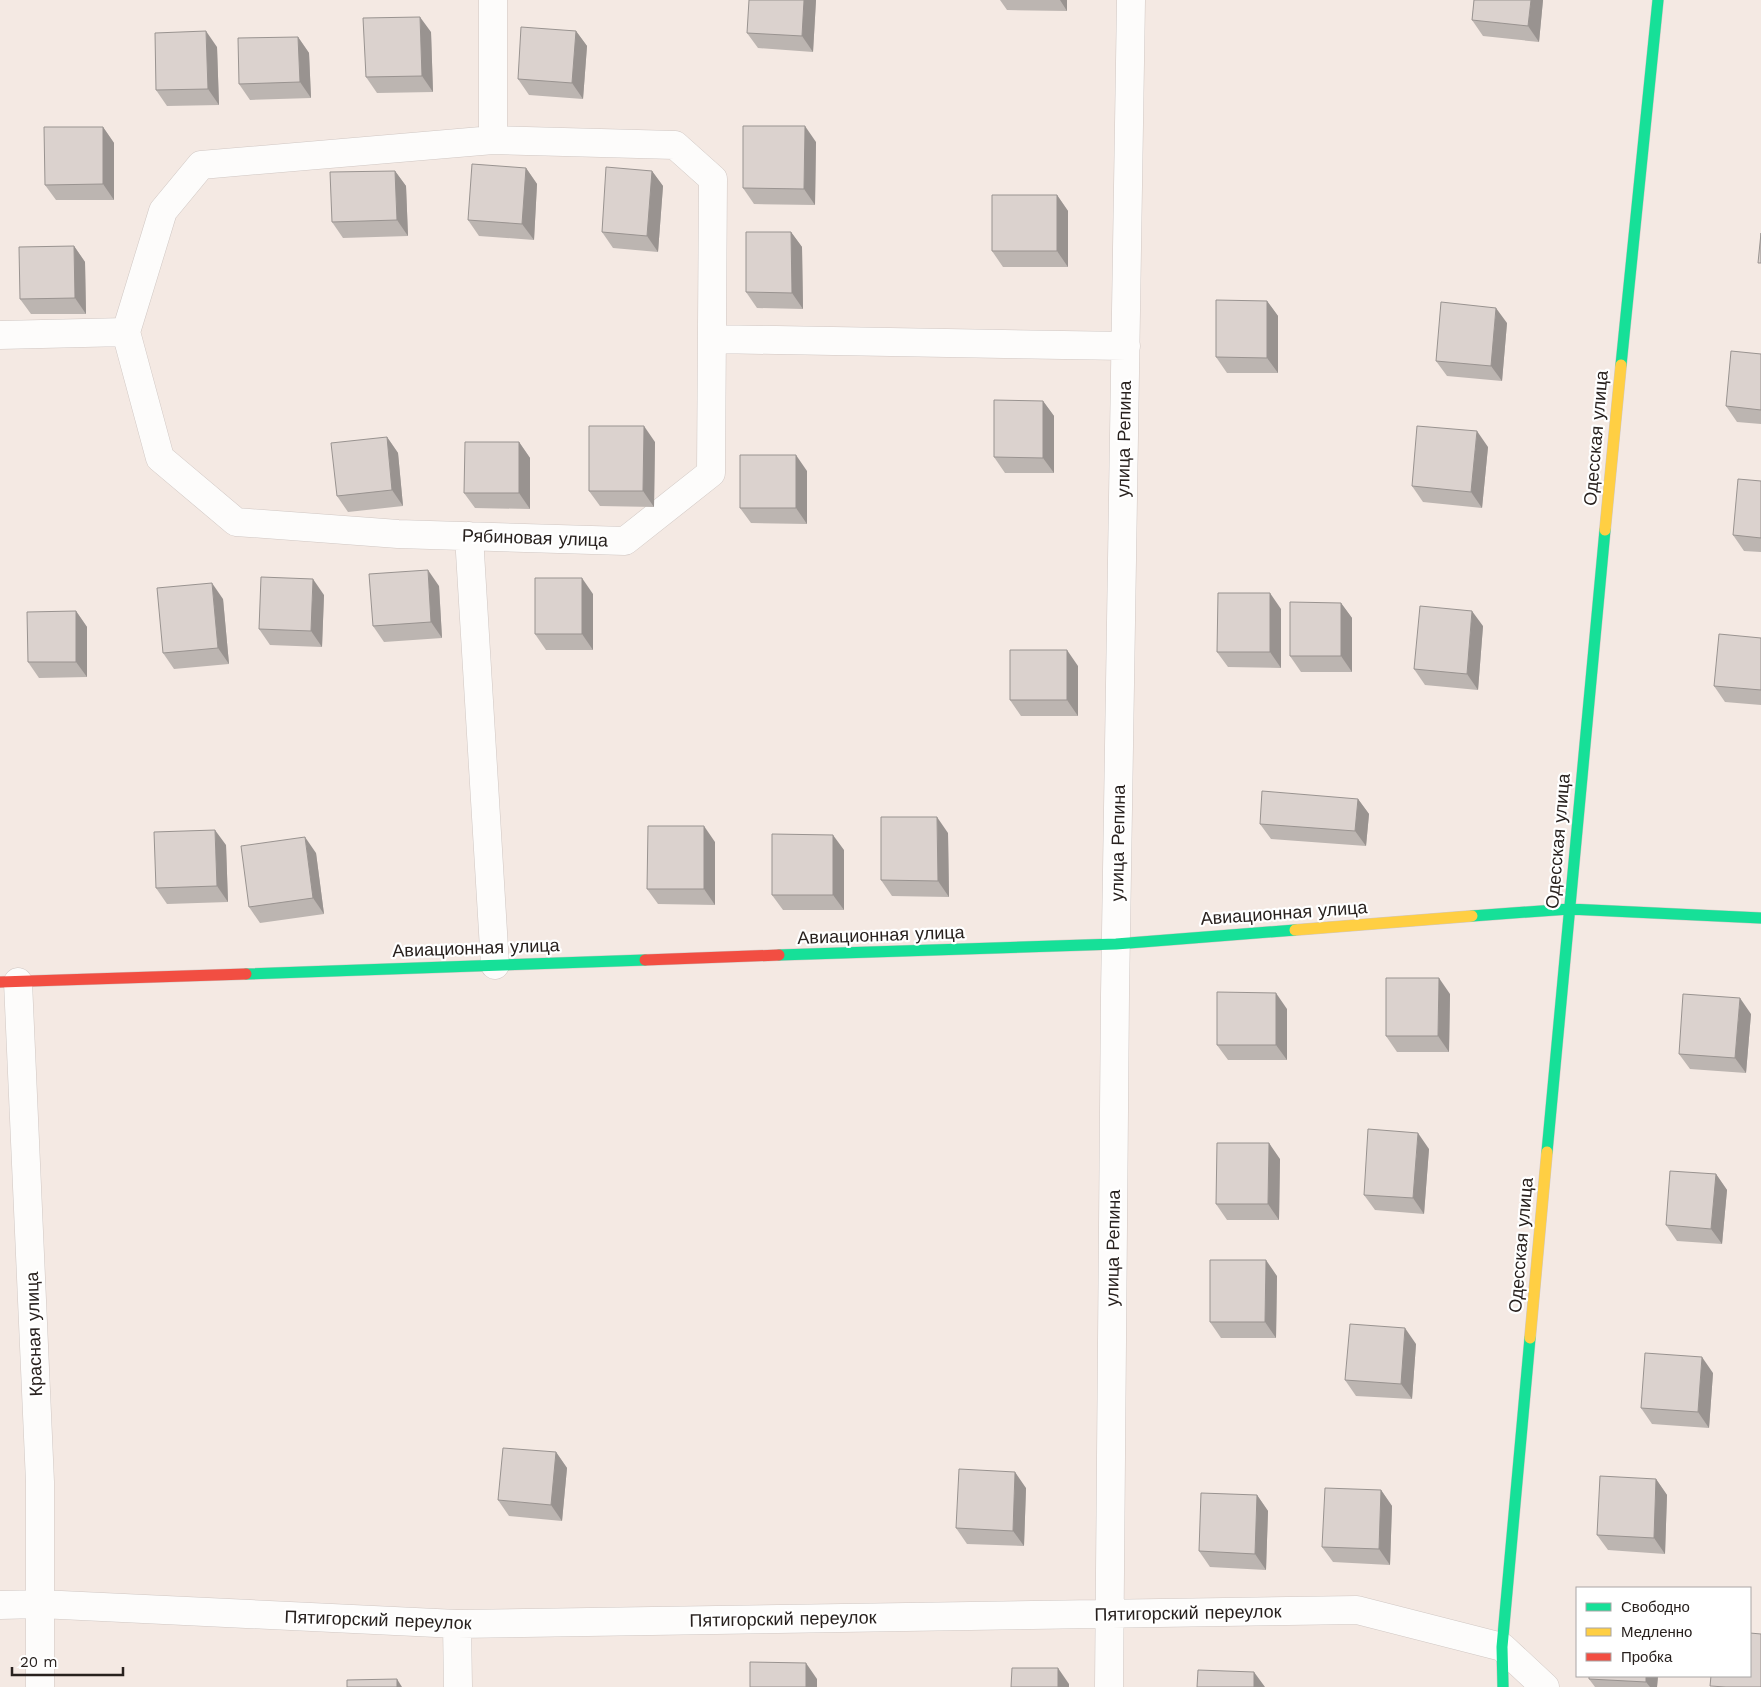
<svg xmlns="http://www.w3.org/2000/svg" width="1761" height="1687" font-family="'Work Sans',sans-serif">
<style>
.lines{fill:none;stroke-linecap:round;stroke-linejoin:round}
.street-casing{stroke:#d0c7c3;stroke-width:29}
.fast-casing{stroke:#d0c7c3;stroke-width:12}
.slow-casing{stroke:#d0c7c3;stroke-width:12}
.jam-casing{stroke:#d0c7c3;stroke-width:12}
.street{stroke:#fdfcfb;stroke-width:28}
.fast{stroke:#16e098;stroke-width:11}
.slow{stroke:#ffcf43;stroke-width:11}
.jam{stroke:#f24e42;stroke-width:11}
.wall{fill:#bcb5b1}
.shaded-wall{fill:#999390}
.building{fill:#dbd2ce;stroke:#999390}
.labels{text-anchor:middle;stroke-width:4.5;stroke-linejoin:round;paint-order:stroke}
.street-label{font-size:18px;fill:#28211e;stroke:#fff}
</style>
<rect width="100%" height="100%" fill="#f4e9e3"/>
<g class="lines">
<g class="street-casing">
<path id="street" d="M 126,332 L 163,211 L 201,165 L 493,140
M 0,335 L 126,332 L 160,458 L 236,522 L 398,534 L 625,541 L 711,473 L 713,179 L 675,145 L 493,140 L 493,0
M 712,339 L 1126,346
M 469,536 L 495,965
M 18,982 L 40,1482 L 40,1687
M 0,1605 L 40,1604 L 457,1624 L 1357,1610 L 1502,1647 L 1545,1687
M 457,1624 L 458,1687
M 1109,1687 L 1115,995 L 1131,0"/>
</g>
<g class="fast-casing">
<path id="fast" d="M 1621,365 L 1658,0
M 1472,916 L 1569,909 L 1761,918
M 779,955 L 1116,944 L 1295,930
M 246,974 L 645,960
M 1547,1152 L 1605,530
M 1503,1687 L 1502,1647 L 1530,1338"/>
</g>
<g class="slow-casing">
<path id="slow" d="M 1605,530 L 1621,365
M 1295,930 L 1472,916
M 1530,1338 L 1547,1152"/>
</g>
<g class="jam-casing">
<path id="jam" d="M 645,960 L 779,955
M 0,982 L 246,974"/>
</g>
<use href="#street" class="street"/>
<use href="#fast" class="fast"/>
<use href="#slow" class="slow"/>
<use href="#jam" class="jam"/>
</g>
<path class="wall" d="M 816,0 L 813,52 L 758,48 L 747,33 Z
M 1000,0 L 1067,0 L 1067,11 L 1007,10 Z
M 1474,0 L 1543,0 L 1539,42 L 1483,36 L 1472,20 Z
M 576,31 L 587,46 L 583,99 L 529,95 L 518,79 Z
M 431,32 L 433,92 L 377,93 L 366,77 Z
M 298,37 L 309,53 L 311,98 L 250,100 L 239,84 Z
M 217,47 L 219,105 L 167,106 L 156,90 Z
M 103,127 L 114,143 L 114,200 L 56,200 L 45,185 Z
M 816,142 L 815,205 L 754,204 L 743,188 Z
M 526,168 L 537,184 L 534,240 L 479,236 L 468,220 Z
M 395,171 L 406,186 L 408,236 L 343,238 L 332,222 Z
M 652,171 L 663,186 L 658,252 L 613,248 L 602,232 Z
M 1057,195 L 1068,211 L 1068,267 L 1003,267 L 992,251 Z
M 791,232 L 802,247 L 803,309 L 757,308 L 746,292 Z
M 74,246 L 85,262 L 86,314 L 31,314 L 20,299 Z
M 1267,301 L 1278,316 L 1278,373 L 1227,373 L 1216,357 Z
M 1507,323 L 1502,381 L 1447,376 L 1436,361 Z
M 1761,354 L 1761,424 L 1737,422 L 1726,406 Z
M 1043,401 L 1054,416 L 1054,473 L 1005,473 L 994,457 Z
M 387,437 L 398,453 L 403,506 L 348,512 L 337,496 Z
M 519,442 L 530,458 L 530,509 L 475,508 L 464,493 Z
M 655,442 L 654,507 L 600,506 L 589,491 Z
M 1488,447 L 1482,508 L 1423,502 L 1412,486 Z
M 807,471 L 807,524 L 751,523 L 740,508 Z
M 1761,481 L 1761,552 L 1744,551 L 1733,535 Z
M 439,586 L 442,638 L 384,642 L 373,626 Z
M 593,594 L 593,650 L 546,650 L 535,634 Z
M 324,595 L 322,647 L 270,645 L 259,629 Z
M 223,599 L 229,664 L 174,669 L 163,653 Z
M 1341,603 L 1352,618 L 1352,672 L 1301,672 L 1290,656 Z
M 1281,609 L 1281,668 L 1228,667 L 1217,652 Z
M 76,611 L 87,627 L 87,677 L 39,678 L 28,662 Z
M 1483,626 L 1478,690 L 1425,685 L 1414,669 Z
M 1761,638 L 1761,705 L 1725,702 L 1714,686 Z
M 1078,666 L 1078,716 L 1021,716 L 1010,700 Z
M 1358,799 L 1369,814 L 1366,846 L 1271,839 L 1260,824 Z
M 948,833 L 949,897 L 892,896 L 881,880 Z
M 715,842 L 715,905 L 658,904 L 647,889 Z
M 226,845 L 228,902 L 167,904 L 156,888 Z
M 844,850 L 844,910 L 783,910 L 772,895 Z
M 316,853 L 324,914 L 260,923 L 249,907 Z
M 1450,994 L 1449,1052 L 1397,1052 L 1386,1036 Z
M 1287,1009 L 1287,1060 L 1228,1060 L 1217,1045 Z
M 1751,1014 L 1746,1073 L 1690,1069 L 1679,1054 Z
M 1429,1149 L 1424,1214 L 1375,1210 L 1364,1195 Z
M 1280,1159 L 1279,1220 L 1227,1220 L 1216,1204 Z
M 1716,1174 L 1727,1190 L 1722,1244 L 1677,1241 L 1666,1225 Z
M 1277,1276 L 1276,1338 L 1221,1338 L 1210,1322 Z
M 1416,1344 L 1412,1399 L 1356,1396 L 1345,1380 Z
M 1713,1373 L 1709,1428 L 1652,1424 L 1641,1408 Z
M 556,1452 L 567,1468 L 562,1521 L 509,1516 L 498,1500 Z
M 1656,1479 L 1667,1495 L 1665,1554 L 1608,1550 L 1597,1535 Z
M 1026,1488 L 1024,1546 L 967,1544 L 956,1528 Z
M 1381,1490 L 1392,1506 L 1390,1565 L 1333,1562 L 1322,1547 Z
M 1257,1495 L 1268,1511 L 1266,1570 L 1210,1567 L 1199,1551 Z
M 1658,1676 L 1657,1687 L 1595,1687 L 1589,1679 Z"/>
<path class="shaded-wall" d="M 804,0 L 816,0 L 813,52 L 802,36 Z
M 1060,0 L 1067,0 L 1067,11 Z
M 1531,0 L 1543,0 L 1539,42 L 1528,26 Z
M 420,17 L 431,32 L 433,92 L 422,76 Z
M 206,31 L 217,47 L 219,105 L 208,89 Z
M 576,31 L 587,46 L 583,99 L 572,83 Z
M 298,37 L 309,53 L 311,98 L 300,82 Z
M 805,126 L 816,142 L 815,205 L 804,189 Z
M 103,127 L 114,143 L 114,200 L 103,184 Z
M 526,168 L 537,184 L 534,240 L 522,224 Z
M 395,171 L 406,186 L 408,236 L 397,220 Z
M 652,171 L 663,186 L 658,252 L 647,236 Z
M 1057,195 L 1068,211 L 1068,267 L 1057,251 Z
M 791,232 L 802,247 L 803,309 L 792,293 Z
M 74,246 L 85,262 L 86,314 L 75,298 Z
M 1267,301 L 1278,316 L 1278,373 L 1267,358 Z
M 1496,308 L 1507,323 L 1502,381 L 1491,366 Z
M 1043,401 L 1054,416 L 1054,473 L 1043,458 Z
M 644,426 L 655,442 L 654,507 L 643,491 Z
M 1477,431 L 1488,447 L 1482,508 L 1471,492 Z
M 387,437 L 398,453 L 403,506 L 392,490 Z
M 519,442 L 530,458 L 530,509 L 519,493 Z
M 796,455 L 807,471 L 807,524 L 796,508 Z
M 428,570 L 439,586 L 442,638 L 431,622 Z
M 582,578 L 593,594 L 593,650 L 582,634 Z
M 313,579 L 324,595 L 322,647 L 311,631 Z
M 212,583 L 223,599 L 229,664 L 218,648 Z
M 1270,593 L 1281,609 L 1281,668 L 1270,652 Z
M 1341,603 L 1352,618 L 1352,672 L 1341,656 Z
M 76,611 L 87,627 L 87,677 L 76,662 Z
M 1472,611 L 1483,626 L 1478,690 L 1467,674 Z
M 1067,650 L 1078,666 L 1078,716 L 1067,700 Z
M 1358,799 L 1369,814 L 1366,846 L 1355,831 Z
M 937,817 L 948,833 L 949,897 L 938,881 Z
M 704,826 L 715,842 L 715,905 L 704,889 Z
M 215,830 L 226,845 L 228,902 L 217,886 Z
M 833,835 L 844,850 L 844,910 L 833,895 Z
M 305,837 L 316,853 L 324,914 L 313,898 Z
M 1439,978 L 1450,994 L 1449,1052 L 1438,1036 Z
M 1276,993 L 1287,1009 L 1287,1060 L 1276,1045 Z
M 1740,998 L 1751,1014 L 1746,1073 L 1735,1058 Z
M 1418,1133 L 1429,1149 L 1424,1214 L 1413,1198 Z
M 1269,1143 L 1280,1159 L 1279,1220 L 1268,1204 Z
M 1716,1174 L 1727,1190 L 1722,1244 L 1711,1229 Z
M 1266,1260 L 1277,1276 L 1276,1338 L 1265,1322 Z
M 1405,1328 L 1416,1344 L 1412,1399 L 1401,1384 Z
M 1702,1357 L 1713,1373 L 1709,1428 L 1698,1412 Z
M 556,1452 L 567,1468 L 562,1521 L 551,1505 Z
M 1015,1472 L 1026,1488 L 1024,1546 L 1013,1531 Z
M 1656,1479 L 1667,1495 L 1665,1554 L 1654,1538 Z
M 1381,1490 L 1392,1506 L 1390,1565 L 1379,1549 Z
M 1257,1495 L 1268,1511 L 1266,1570 L 1255,1554 Z
M 806,1663 L 817,1679 L 817,1687 L 806,1687 Z
M 1058,1668 L 1069,1684 L 1069,1687 L 1058,1687 Z
M 1254,1672 L 1265,1687 L 1254,1687 Z
M 1646,1676 L 1658,1676 L 1657,1687 L 1650,1687 L 1646,1682 Z
M 397,1679 L 402,1687 L 397,1687 Z"/>
<path class="building" d="M 749,0 L 804,0 L 802,36 L 747,33 Z
M 1474,0 L 1531,0 L 1528,26 L 1472,20 Z
M 420,17 L 422,76 L 366,77 L 363,18 Z
M 521,27 L 576,31 L 572,83 L 518,79 Z
M 206,31 L 208,89 L 156,90 L 155,33 Z
M 298,37 L 300,82 L 239,84 L 238,38 Z
M 743,126 L 805,126 L 804,189 L 743,188 Z
M 44,127 L 103,127 L 103,184 L 45,185 Z
M 472,164 L 526,168 L 522,224 L 468,220 Z
M 606,167 L 652,171 L 647,236 L 602,232 Z
M 395,171 L 397,220 L 332,222 L 330,172 Z
M 992,195 L 1057,195 L 1057,251 L 992,251 Z
M 746,232 L 791,232 L 792,293 L 746,292 Z
M 1761,233 L 1761,263 L 1758,263 Z
M 74,246 L 75,298 L 20,299 L 19,247 Z
M 1216,300 L 1267,301 L 1267,358 L 1216,357 Z
M 1441,302 L 1496,308 L 1491,366 L 1436,361 Z
M 1731,351 L 1761,354 L 1761,410 L 1726,406 Z
M 994,400 L 1043,401 L 1043,458 L 994,457 Z
M 589,426 L 644,426 L 643,491 L 589,491 Z
M 1417,426 L 1477,431 L 1471,492 L 1412,486 Z
M 387,437 L 392,490 L 337,496 L 331,443 Z
M 465,442 L 519,442 L 519,493 L 464,493 Z
M 740,455 L 796,455 L 796,508 L 740,508 Z
M 1738,479 L 1761,481 L 1761,538 L 1733,535 Z
M 428,570 L 431,622 L 373,626 L 369,574 Z
M 261,577 L 313,579 L 311,631 L 259,629 Z
M 535,578 L 582,578 L 582,634 L 535,634 Z
M 212,583 L 218,648 L 163,653 L 157,588 Z
M 1218,593 L 1270,593 L 1270,652 L 1217,652 Z
M 1290,602 L 1341,603 L 1341,656 L 1290,656 Z
M 1420,606 L 1472,611 L 1467,674 L 1414,669 Z
M 76,611 L 76,662 L 28,662 L 27,612 Z
M 1719,634 L 1761,638 L 1761,690 L 1714,686 Z
M 1010,650 L 1067,650 L 1067,700 L 1010,700 Z
M 1262,791 L 1358,799 L 1355,831 L 1260,824 Z
M 881,817 L 937,817 L 938,881 L 881,880 Z
M 648,826 L 704,826 L 704,889 L 647,889 Z
M 215,830 L 217,886 L 156,888 L 154,832 Z
M 772,834 L 833,835 L 833,895 L 772,895 Z
M 305,837 L 313,898 L 249,907 L 241,846 Z
M 1386,978 L 1439,978 L 1438,1036 L 1386,1036 Z
M 1217,992 L 1276,993 L 1276,1045 L 1217,1045 Z
M 1683,994 L 1740,998 L 1735,1058 L 1679,1054 Z
M 1368,1129 L 1418,1133 L 1413,1198 L 1364,1195 Z
M 1217,1143 L 1269,1143 L 1268,1204 L 1216,1204 Z
M 1670,1171 L 1716,1174 L 1711,1229 L 1666,1225 Z
M 1210,1260 L 1266,1260 L 1265,1322 L 1210,1322 Z
M 1350,1324 L 1405,1328 L 1401,1384 L 1345,1380 Z
M 1645,1353 L 1702,1357 L 1698,1412 L 1641,1408 Z
M 503,1448 L 556,1452 L 551,1505 L 498,1500 Z
M 959,1469 L 1015,1472 L 1013,1531 L 956,1528 Z
M 1600,1476 L 1656,1479 L 1654,1538 L 1597,1535 Z
M 1325,1488 L 1381,1490 L 1379,1549 L 1322,1547 Z
M 1201,1493 L 1257,1495 L 1255,1554 L 1199,1551 Z
M 1750,1633 L 1761,1634 L 1761,1687 L 1726,1687 L 1710,1686 L 1711,1676 L 1750,1676 Z
M 750,1662 L 806,1663 L 806,1687 L 750,1687 Z
M 1012,1668 L 1058,1668 L 1058,1687 L 1011,1687 Z
M 1198,1670 L 1254,1672 L 1254,1687 L 1197,1687 Z
M 1589,1676 L 1646,1676 L 1646,1682 L 1589,1679 Z
M 397,1679 L 397,1687 L 347,1687 L 347,1680 Z"/>
<g class="labels">
<g class="street-label">
<text transform="translate(1596 438) rotate(-85)" y="6">Одесская улица</text>
<text transform="translate(1124 439) rotate(-89)" y="6">улица Репина</text>
<text transform="translate(535 538) rotate(2)" y="6">Рябиновая улица</text>
<text transform="translate(1558 841) rotate(-85)" y="6">Одесская улица</text>
<text transform="translate(1118 843) rotate(-89)" y="6">улица Репина</text>
<text transform="translate(1284 913) rotate(-4)" y="6">Авиационная улица</text>
<text transform="translate(881 935) rotate(-2)" y="6">Авиационная улица</text>
<text transform="translate(476 948) rotate(-2)" y="6">Авиационная улица</text>
<text transform="translate(1521 1245) rotate(-85)" y="6">Одесская улица</text>
<text transform="translate(1113 1248) rotate(-89)" y="6">улица Репина</text>
<text transform="translate(34 1334) rotate(-92)" y="6">Красная улица</text>
<text transform="translate(1188 1613) rotate(-1)" y="6">Пятигорский переулок</text>
<text transform="translate(783 1619) rotate(-1)" y="6">Пятигорский переулок</text>
<text transform="translate(378 1620) rotate(2)" y="6">Пятигорский переулок</text>
</g>
</g>
<rect x="1576" y="1587" width="175" height="90" fill="#ffffff" stroke="#a9a6a5"/>
<rect x="1586" y="1603" width="25" height="8" fill="#16e098" stroke="#a9a6a5"/>
<text x="1621" y="1612" font-size="15" fill="#28211e">Свободно</text>
<rect x="1586" y="1628" width="25" height="8" fill="#ffcf43" stroke="#a9a6a5"/>
<text x="1621" y="1637" font-size="15" fill="#28211e">Медленно</text>
<rect x="1586" y="1653" width="25" height="8" fill="#f24e42" stroke="#a9a6a5"/>
<text x="1621" y="1662" font-size="15" fill="#28211e">Пробка</text>
<path d="M12 1667v8h111v-8" fill="none" stroke="#28211e" stroke-width="2.5"/>
<text x="20" y="1667" font-size="15" fill="#28211e" stroke="#ffffff" stroke-width="4" paint-order="stroke">20 m</text>
</svg>
